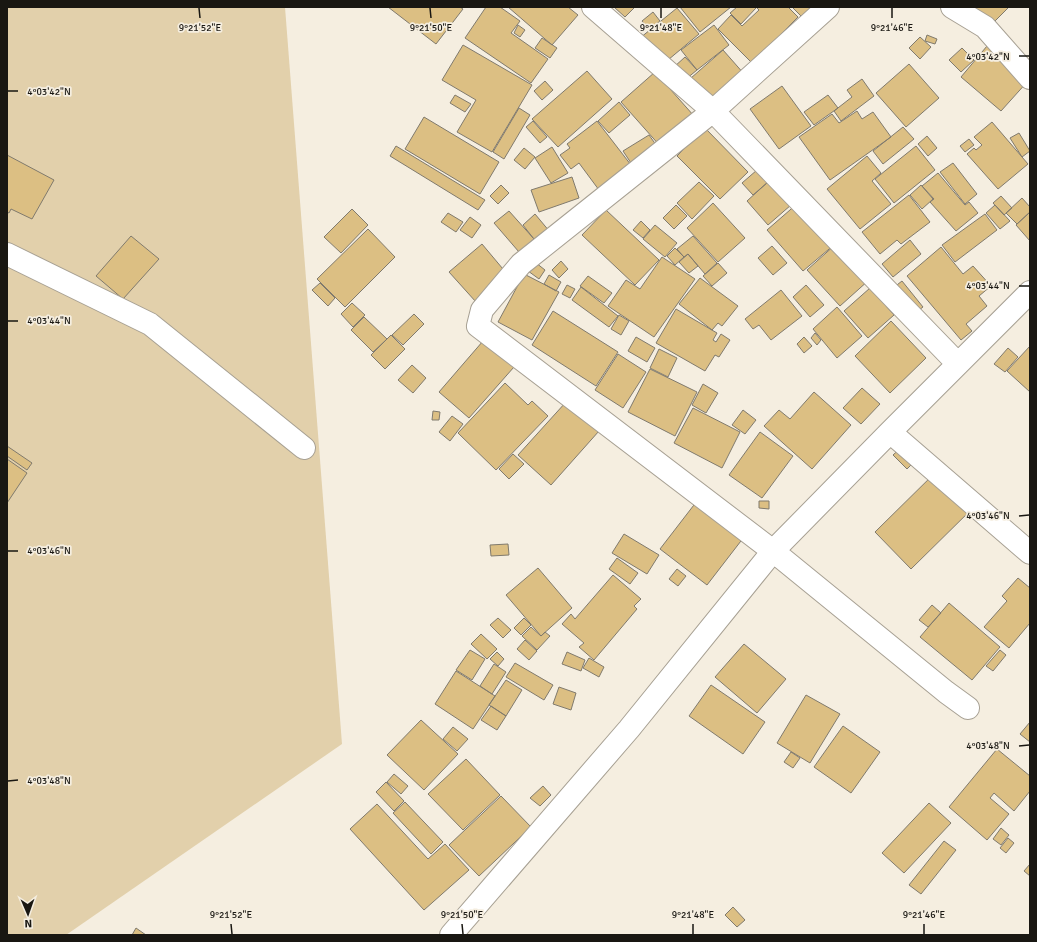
<svg xmlns="http://www.w3.org/2000/svg" width="1037" height="942" font-family="Signika,sans-serif">
<style>
.green{fill:#e2d0ab}
.building{fill:#dcbf83;stroke:#807a6d}
.lines{fill:none;stroke-linecap:round;stroke-linejoin:round}
.minor-casing{stroke:#a7a093;stroke-width:24}
.minor{stroke:#fff;stroke-width:22}
.ticks{fill:none;stroke:#191712;stroke-width:1.5}
.ticks-label{font-size:10px;text-anchor:middle;fill:#191712;stroke:#f5eee0;stroke-width:3.5;stroke-linejoin:round;paint-order:stroke}
</style>
<rect width="100%" height="100%" fill="#f5eee0"/>
<path class="green" d="M 7,7 L 285,7 L 342,744 L 66,935 L 7,935 Z"/>
<path class="building" d="M 388,7 L 460,7 L 463,9 L 436,44 Z
M 486,7 L 500,7 L 520,21 L 511,33 L 548,59 L 531,83 L 465,38 Z
M 508,7 L 568,7 L 578,15 L 552,45 Z
M 614,7 L 635,7 L 625,17 Z
M 680,7 L 731,7 L 700,32 Z
M 737,7 L 755,7 L 756,8 L 741,24 L 730,13 Z
M 756,7 L 788,7 L 798,17 L 752,63 L 718,29 L 731,15 L 742,26 L 759,10 Z
M 792,7 L 816,7 L 804,19 Z
M 975,7 L 1009,7 L 992,24 Z
M 677,8 L 699,34 L 662,65 L 640,38 Z
M 653,12 L 660,21 L 649,30 L 642,21 Z
M 518,25 L 525,30 L 520,37 L 514,33 Z
M 714,25 L 729,45 L 697,70 L 681,50 Z
M 927,35 L 937,39 L 935,44 L 925,41 Z
M 920,37 L 931,47 L 920,59 L 909,48 Z
M 542,38 L 557,48 L 550,58 L 535,48 Z
M 463,45 L 532,85 L 492,152 L 457,132 L 476,100 L 442,80 Z
M 987,46 L 1028,81 L 1001,111 L 961,77 Z
M 962,48 L 974,60 L 961,72 L 949,60 Z
M 723,50 L 745,75 L 713,103 L 691,78 Z
M 685,57 L 697,70 L 686,79 L 674,67 Z
M 909,64 L 939,98 L 906,127 L 876,93 Z
M 587,71 L 612,99 L 558,147 L 532,119 Z
M 655,72 L 694,116 L 661,147 L 621,102 Z
M 862,79 L 874,96 L 841,121 L 834,111 L 852,97 L 847,90 Z
M 545,81 L 553,90 L 542,100 L 534,91 Z
M 782,86 L 811,126 L 779,149 L 750,109 Z
M 455,95 L 471,104 L 465,112 L 450,103 Z
M 828,95 L 838,108 L 814,125 L 804,112 Z
M 619,102 L 630,115 L 609,133 L 598,121 Z
M 519,108 L 530,115 L 504,159 L 493,152 Z
M 857,111 L 862,119 L 873,112 L 891,137 L 830,180 L 799,137 L 832,114 L 839,123 Z
M 424,117 L 499,162 L 480,194 L 405,149 Z
M 533,121 L 547,137 L 540,143 L 526,127 Z
M 597,121 L 631,165 L 599,190 L 579,163 L 571,169 L 560,155 L 570,148 L 567,144 Z
M 992,122 L 1028,164 L 998,189 L 967,154 L 974,148 L 976,150 L 982,145 L 974,137 Z
M 903,127 L 914,139 L 883,164 L 873,151 Z
M 705,128 L 748,172 L 720,199 L 677,156 Z
M 1019,133 L 1030,151 L 1022,157 L 1010,138 Z
M 649,135 L 659,149 L 633,166 L 623,151 Z
M 927,136 L 937,148 L 928,156 L 918,144 Z
M 969,139 L 974,145 L 965,152 L 960,146 Z
M 396,146 L 485,200 L 478,210 L 390,156 Z
M 916,146 L 935,170 L 894,203 L 875,179 Z
M 552,147 L 568,173 L 551,183 L 535,158 Z
M 524,148 L 535,157 L 525,169 L 514,160 Z
M 7,155 L 54,180 L 32,219 L 11,209 L 9,213 L 7,212 Z
M 867,156 L 881,173 L 872,181 L 891,204 L 860,229 L 827,189 Z
M 953,163 L 977,194 L 965,204 L 940,172 Z
M 757,170 L 768,182 L 753,195 L 742,183 Z
M 938,173 L 965,205 L 969,202 L 978,213 L 956,231 L 930,202 L 934,199 L 922,186 Z
M 572,177 L 579,198 L 539,212 L 531,190 Z
M 769,181 L 791,205 L 768,225 L 747,201 Z
M 699,182 L 714,196 L 692,219 L 677,203 Z
M 501,185 L 509,193 L 498,204 L 490,196 Z
M 921,185 L 933,199 L 922,209 L 910,195 Z
M 909,195 L 930,222 L 901,244 L 897,240 L 880,254 L 862,232 Z
M 1001,196 L 1012,208 L 1004,215 L 993,203 Z
M 1022,198 L 1030,207 L 1030,212 L 1017,224 L 1006,213 Z
M 713,203 L 745,238 L 718,262 L 687,228 Z
M 798,203 L 835,244 L 803,271 L 767,230 Z
M 676,205 L 687,216 L 674,229 L 663,218 Z
M 995,205 L 1010,221 L 1000,229 L 986,213 Z
M 352,209 L 368,225 L 341,253 L 324,237 Z
M 606,210 L 659,260 L 635,285 L 582,235 Z
M 509,211 L 534,239 L 519,252 L 494,223 Z
M 1030,212 L 1030,241 L 1016,225 Z
M 448,213 L 463,222 L 456,232 L 441,222 Z
M 535,214 L 550,232 L 537,243 L 523,225 Z
M 985,214 L 997,230 L 955,262 L 942,245 Z
M 470,217 L 481,225 L 472,238 L 460,230 Z
M 641,221 L 650,230 L 643,238 L 633,230 Z
M 655,225 L 677,243 L 665,257 L 643,239 Z
M 368,229 L 395,257 L 345,307 L 317,279 Z
M 131,236 L 159,259 L 123,299 L 96,276 Z
M 693,236 L 717,263 L 705,274 L 688,254 L 684,257 L 677,249 Z
M 910,240 L 921,254 L 893,277 L 882,264 Z
M 482,244 L 508,275 L 476,302 L 449,272 Z
M 836,244 L 869,280 L 840,306 L 807,270 Z
M 772,246 L 787,263 L 773,275 L 758,258 Z
M 941,247 L 963,274 L 973,266 L 991,286 L 979,296 L 987,306 L 966,324 L 972,331 L 961,340 L 907,276 Z
M 675,248 L 684,257 L 675,265 L 667,256 Z
M 688,254 L 698,266 L 689,273 L 679,262 Z
M 662,257 L 695,279 L 654,337 L 608,306 L 626,280 L 640,289 Z
M 531,259 L 545,270 L 539,279 L 524,268 Z
M 561,261 L 568,269 L 559,278 L 552,270 Z
M 718,263 L 727,273 L 712,286 L 703,276 Z
M 524,274 L 559,292 L 532,340 L 498,322 Z
M 549,275 L 561,282 L 556,291 L 544,284 Z
M 588,276 L 612,293 L 604,303 L 580,286 Z
M 700,278 L 738,306 L 722,326 L 718,323 L 712,330 L 679,304 Z
M 902,281 L 923,307 L 915,313 L 893,288 Z
M 320,283 L 335,298 L 328,306 L 312,290 Z
M 567,285 L 575,289 L 570,298 L 562,294 Z
M 806,285 L 824,305 L 810,317 L 793,297 Z
M 581,287 L 618,316 L 609,327 L 572,300 Z
M 870,288 L 894,315 L 868,338 L 844,311 Z
M 781,290 L 802,316 L 771,340 L 759,325 L 753,329 L 745,319 Z
M 352,303 L 365,315 L 353,327 L 341,314 Z
M 837,307 L 862,336 L 837,358 L 813,329 Z
M 676,309 L 717,333 L 713,340 L 716,342 L 721,334 L 730,340 L 719,357 L 715,355 L 705,371 L 656,343 Z
M 553,311 L 618,352 L 596,386 L 532,345 Z
M 414,314 L 424,324 L 403,345 L 392,335 Z
M 619,315 L 629,321 L 621,335 L 611,329 Z
M 364,317 L 387,339 L 373,352 L 351,330 Z
M 891,321 L 926,358 L 890,393 L 855,356 Z
M 815,333 L 821,340 L 817,345 L 811,338 Z
M 391,335 L 405,349 L 385,369 L 371,355 Z
M 636,337 L 655,348 L 647,362 L 628,351 Z
M 804,337 L 812,346 L 804,353 L 797,344 Z
M 483,341 L 514,367 L 469,418 L 439,392 Z
M 1030,346 L 1030,392 L 1007,371 Z
M 1008,348 L 1018,357 L 1005,372 L 994,364 Z
M 659,349 L 677,358 L 668,377 L 650,368 Z
M 618,354 L 646,372 L 623,408 L 595,390 Z
M 412,365 L 426,378 L 413,393 L 398,380 Z
M 650,369 L 697,392 L 675,436 L 628,412 Z
M 505,383 L 528,405 L 532,401 L 548,416 L 496,470 L 458,433 Z
M 703,384 L 718,393 L 706,413 L 692,405 Z
M 862,388 L 880,404 L 861,424 L 843,408 Z
M 814,392 L 851,425 L 812,469 L 764,426 L 779,410 L 790,419 Z
M 566,402 L 599,431 L 551,485 L 518,455 Z
M 693,408 L 740,432 L 722,468 L 674,443 Z
M 743,410 L 756,420 L 745,434 L 732,425 Z
M 433,411 L 440,412 L 439,420 L 432,420 Z
M 452,416 L 463,424 L 450,441 L 439,432 Z
M 760,432 L 793,456 L 762,498 L 729,475 Z
M 905,444 L 919,457 L 907,469 L 893,455 Z
M 7,446 L 32,463 L 27,470 L 7,456 Z
M 513,454 L 524,464 L 509,479 L 499,469 Z
M 7,459 L 27,473 L 7,503 Z
M 942,466 L 978,503 L 911,569 L 875,532 Z
M 697,501 L 744,537 L 707,585 L 660,549 Z
M 759,501 L 769,501 L 769,509 L 759,508 Z
M 624,534 L 659,555 L 647,574 L 612,553 Z
M 508,544 L 509,555 L 491,556 L 490,545 Z
M 617,558 L 638,573 L 630,584 L 609,569 Z
M 538,568 L 572,608 L 541,636 L 506,595 Z
M 677,569 L 686,576 L 678,586 L 669,579 Z
M 613,575 L 641,599 L 634,606 L 637,609 L 594,660 L 579,647 L 584,643 L 562,624 L 571,614 L 575,619 Z
M 1018,578 L 1030,588 L 1030,623 L 1009,648 L 984,627 L 1007,601 L 1002,596 Z
M 949,603 L 1000,647 L 972,680 L 920,637 Z
M 932,605 L 941,613 L 928,627 L 919,620 Z
M 498,618 L 511,630 L 503,638 L 490,625 Z
M 524,618 L 531,625 L 521,635 L 514,628 Z
M 531,627 L 541,636 L 545,632 L 550,636 L 537,650 L 522,636 Z
M 481,634 L 497,649 L 487,659 L 471,644 Z
M 525,640 L 537,651 L 529,660 L 517,649 Z
M 744,644 L 786,679 L 757,713 L 715,677 Z
M 470,650 L 485,659 L 472,680 L 456,670 Z
M 1000,650 L 1006,655 L 993,671 L 986,666 Z
M 497,652 L 504,659 L 498,666 L 490,659 Z
M 567,652 L 585,660 L 581,671 L 562,664 Z
M 589,658 L 604,667 L 599,677 L 583,668 Z
M 515,663 L 553,685 L 544,700 L 506,677 Z
M 494,664 L 506,672 L 492,694 L 480,686 Z
M 456,671 L 495,696 L 473,729 L 435,704 Z
M 506,680 L 522,690 L 506,716 L 489,705 Z
M 711,685 L 765,722 L 743,754 L 689,716 Z
M 559,687 L 576,693 L 571,710 L 553,704 Z
M 806,695 L 840,714 L 810,763 L 777,743 Z
M 491,706 L 506,716 L 497,730 L 481,720 Z
M 421,720 L 458,754 L 424,790 L 387,755 Z
M 1030,722 L 1030,742 L 1020,734 Z
M 843,726 L 880,752 L 851,793 L 814,767 Z
M 453,727 L 468,739 L 457,751 L 443,739 Z
M 997,749 L 1030,776 L 1030,791 L 1014,811 L 994,793 L 990,798 L 1009,814 L 987,840 L 949,807 Z
M 791,752 L 800,758 L 793,768 L 784,762 Z
M 466,759 L 500,795 L 463,830 L 428,794 Z
M 394,774 L 408,786 L 401,794 L 387,782 Z
M 386,782 L 404,801 L 394,811 L 376,792 Z
M 543,786 L 551,795 L 540,806 L 530,798 Z
M 501,796 L 531,827 L 479,876 L 449,845 Z
M 405,802 L 443,842 L 431,854 L 393,813 Z
M 929,803 L 951,823 L 904,873 L 882,853 Z
M 377,804 L 428,859 L 445,844 L 469,870 L 424,910 L 350,829 Z
M 1001,828 L 1009,835 L 1001,845 L 993,839 Z
M 1008,838 L 1014,843 L 1006,853 L 1000,848 Z
M 944,841 L 956,850 L 921,894 L 909,885 Z
M 1030,864 L 1030,876 L 1024,871 Z
M 733,907 L 745,920 L 737,927 L 725,915 Z
M 136,928 L 146,935 L 132,935 Z"/>
<g class="lines">
<g class="minor-casing">
<path id="minor" d="M 593,7 L 713,111 L 958,364
M 828,7 L 713,111 L 521,264 L 482,310 L 478,326 L 773,551 L 946,692 L 968,708
M 952,7 L 985,27 L 1030,78
M 7,254 L 150,324 L 304,448
M 890,432 L 1030,553
M 451,935 L 629,729 L 773,551 L 890,432 L 1030,292"/>
</g>
<use href="#minor" class="minor"/>
</g>
<path class="ticks" d="M 199,8 L 200,18M 430,8 L 431,18M 661,8 L 661,18M 892,8 L 892,18M 1019,56 L 1029,56M 8,91 L 18,91M 1019,286 L 1029,286M 8,321 L 18,321M 1019,516 L 1029,515M 8,551 L 18,551M 1019,746 L 1029,745M 8,781 L 18,780M 231,924 L 232,934M 462,924 L 463,934M 693,924 L 693,934M 924,924 L 924,934"/>
<g class="ticks-label">
<text x="200" y="31">9°21'52"E</text>
<text x="431" y="31">9°21'50"E</text>
<text x="661" y="31">9°21'48"E</text>
<text x="892" y="31">9°21'46"E</text>
<text x="988" y="60">4°03'42"N</text>
<text x="49" y="95">4°03'42"N</text>
<text x="988" y="289">4°03'44"N</text>
<text x="49" y="324">4°03'44"N</text>
<text x="988" y="519">4°03'46"N</text>
<text x="49" y="554">4°03'46"N</text>
<text x="988" y="749">4°03'48"N</text>
<text x="49" y="784">4°03'48"N</text>
<text x="231" y="918">9°21'52"E</text>
<text x="462" y="918">9°21'50"E</text>
<text x="693" y="918">9°21'48"E</text>
<text x="924" y="918">9°21'46"E</text>
</g>
<rect width="1037" height="942" fill="none" stroke="#191712" stroke-width="16"/>
<g transform="translate(28 914) rotate(178)" stroke="#f5eee0" stroke-width="3" paint-order="stroke">
<path d="M0-3L7 15L0 10L-7 15Z" fill="#191712"/>
<text y="-6" font-size="11" font-weight="bold" text-anchor="middle" fill="#191712">N</text>
</g>
</svg>
